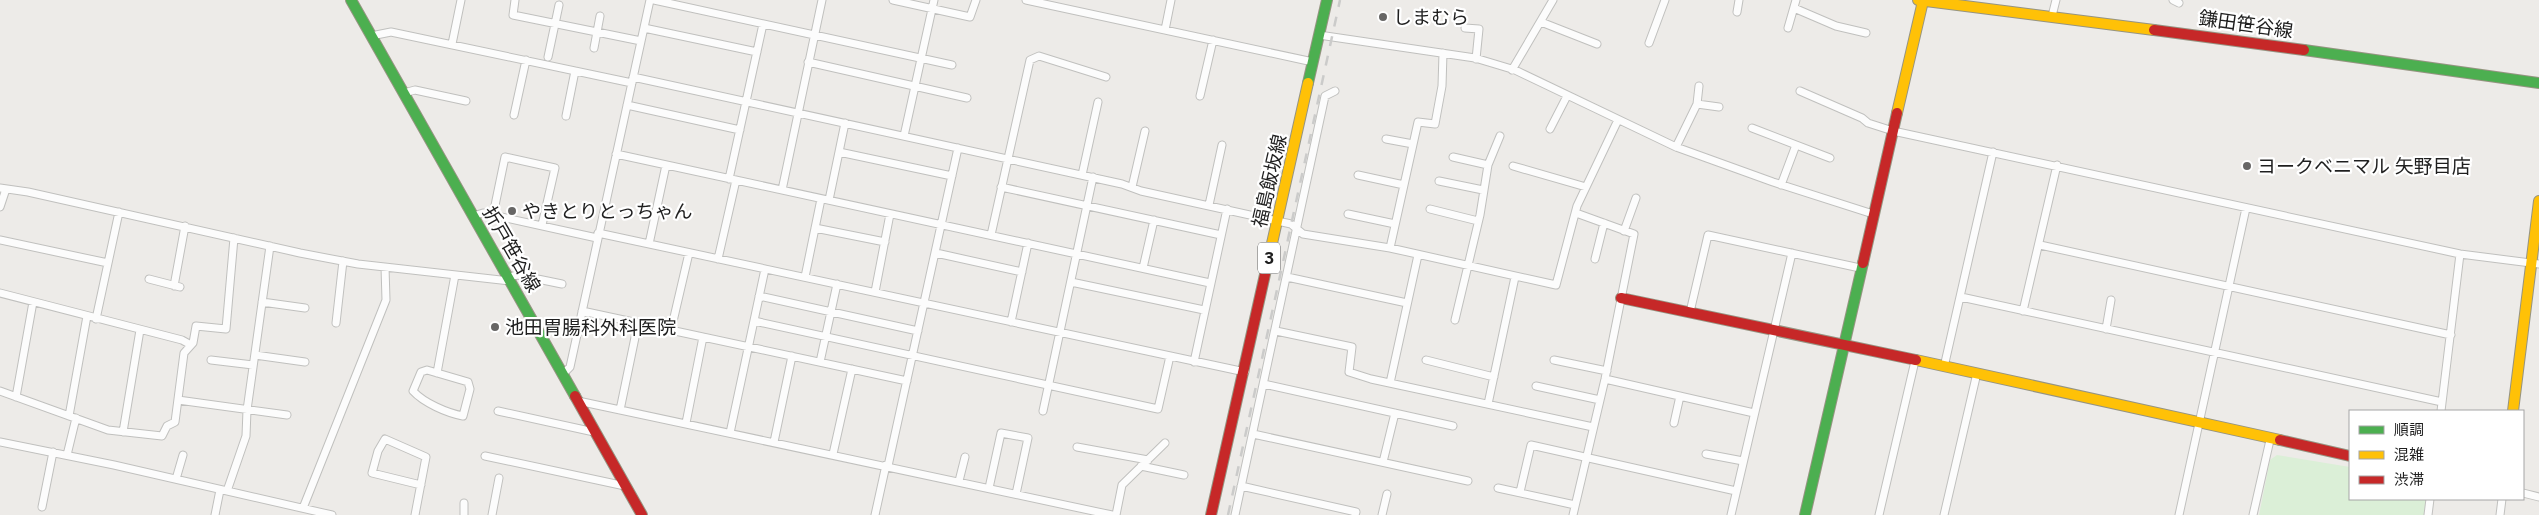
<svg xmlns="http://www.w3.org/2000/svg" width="2539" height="515" font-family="Figtree,'Noto Sans JP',sans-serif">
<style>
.park{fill:#dbefd7}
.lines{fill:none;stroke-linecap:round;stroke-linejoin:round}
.street-casing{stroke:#c0c0be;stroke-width:9}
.fast-casing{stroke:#969482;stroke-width:12}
.slow-casing{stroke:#969482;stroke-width:12}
.jam-casing{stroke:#969482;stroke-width:12}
.street{stroke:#fcfcfc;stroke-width:7}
.fast{stroke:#4caf50;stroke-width:10}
.slow{stroke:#ffc107;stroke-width:10}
.jam{stroke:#c62828;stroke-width:10}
.rail{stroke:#cbcbca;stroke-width:2.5;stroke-dasharray:10 10;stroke-linecap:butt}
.poi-dot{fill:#676665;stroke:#fff;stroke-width:2}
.labels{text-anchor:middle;stroke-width:4.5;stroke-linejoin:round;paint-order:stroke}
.shield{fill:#fff;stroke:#626262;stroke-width:1}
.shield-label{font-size:18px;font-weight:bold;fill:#1f1f1f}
.poi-label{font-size:19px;fill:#1f1f1f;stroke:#fff;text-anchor:start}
.street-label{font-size:19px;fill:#1f1f1f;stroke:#fff}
</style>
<rect width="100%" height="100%" fill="#edebe8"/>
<path class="park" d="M 2277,455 L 2350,467 L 2350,499 L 2426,499 L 2424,515 L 2259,515 L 2270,460 Z"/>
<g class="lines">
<g class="street-casing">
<path id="street" d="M 515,0 L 513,15 L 641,41
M 654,0 L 952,65
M 893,0 L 970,17 L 976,0
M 1026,0 L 1313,62
M 2173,0 L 2179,3
M 1794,8 L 1836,26 L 1866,33
M 1737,12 L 1739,0
M 2052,16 L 2056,0
M 1541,22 L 1597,44
M 644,28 L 757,52
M 1465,28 L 1479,29 L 1476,59
M 1788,28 L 1796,0
M 1165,30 L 1171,0
M 1319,35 L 1475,58 L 1515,70 L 1676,147 L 1773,182 L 1873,214
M 371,36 L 391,32 L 632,83
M 1649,43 L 1665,0
M 452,44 L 461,0
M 594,48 L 600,16
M 548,57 L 559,5
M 808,62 L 967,98
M 1512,70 L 1553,0
M 633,77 L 1122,184 L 1141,191 L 1291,224 L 1303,234 L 1390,248 L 1556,285 L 1577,206 L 1618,120
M 1800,91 L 1862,118 L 1868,123 L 1893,131 L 2460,254 L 2539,264
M 404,93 L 415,90 L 466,101
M 1200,96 L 1213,40
M 1697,104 L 1719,107
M 627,105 L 740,130
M 514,115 L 526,60
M 566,116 L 575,71
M 1752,128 L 1830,158
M 1550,129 L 1567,96
M 904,136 L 934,0
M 1386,139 L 1413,144
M 1676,147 L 1697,104 L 1699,86
M 839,152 L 952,176
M 616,154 L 1210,283
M 1453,157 L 1488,165
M 1513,166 L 1586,187
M 1082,175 L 1098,102
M 1358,175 L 1404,185
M 729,179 L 763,24
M 1439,181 L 1483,190
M 1781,185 L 1796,145
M 1001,187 L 1221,235
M 1132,187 L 1145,131
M 0,188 L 28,192 L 300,253 L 358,264 L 510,281
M 782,190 L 822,0
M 829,200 L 845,123
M 1209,205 L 1222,145
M 0,207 L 6,189
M 1430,209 L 1478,221
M 1348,214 L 1395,224
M 493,215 L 505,157 L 555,168 L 542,225
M 473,216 L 483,213 L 597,238
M 815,228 L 885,242
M 1624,231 L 1636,198
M 598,233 L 1245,372
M 991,235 L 1030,60 L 1039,56 L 1106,77
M 0,240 L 108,263
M 649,244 L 666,165
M 2040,245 L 2451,335
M 1390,248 L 1418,122 L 1435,124 L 1442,86 L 1443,53
M 936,253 L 1022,272
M 718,259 L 736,180
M 1595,259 L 1604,223
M 1143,268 L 1154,220
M 508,277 L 518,275 L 562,284
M 805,277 L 821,199
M 1287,277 L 1407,303
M 149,279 L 180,287
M 1071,282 L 1204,310
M 174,286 L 185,226
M 875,292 L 890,214
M 0,293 L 182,340 L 191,345
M 759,296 L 918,331
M 1961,297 L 2442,402
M 262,302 L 305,308
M 582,311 L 907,381
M 2023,311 L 2057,165
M 1690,312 L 1708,235 L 1860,268
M 96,319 L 119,212
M 1455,320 L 1480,215 L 1488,165 L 1500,136
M 754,321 L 1158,409 L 1170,356
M 1011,322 L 1028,243
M 336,323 L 343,261
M 2106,329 L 2111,300
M 671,330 L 689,253
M 1276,331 L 1352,347 L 1349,372 L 1371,379 L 1593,427
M 255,355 L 305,362
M 211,360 L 253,365
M 1426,360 L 1494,377
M 1554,360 L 1607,371
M 820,362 L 837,284
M 1194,362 L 1227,209
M 1944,367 L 1993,152
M 427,370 L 468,382 L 470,389 L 463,416 C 447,413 424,403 413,391 L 421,372 Z
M 437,373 L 455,275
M 563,374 L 570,367 L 650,0
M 1605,379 L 1754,413
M 1390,383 L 1418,255
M 1264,384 L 1453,426
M 1536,386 L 1600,400
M 0,391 L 108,430 L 162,436 L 167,426 L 175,422 L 184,353 L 193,343 L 196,326 L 226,329 L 234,238
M 16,397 L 33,302
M 178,400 L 287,415
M 578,401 L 1112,515
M 1488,404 L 1515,277
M 620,410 L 638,323
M 498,411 L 594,432
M 1043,411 L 1093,177
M 2441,411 L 2460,254
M 69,416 L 87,316
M 686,423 L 703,337
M 1674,423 L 1680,396
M 123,432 L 140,330
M 730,433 L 765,269
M 1253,434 L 1468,481
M 0,442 L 114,465 L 332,515
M 774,442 L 792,356
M 1077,447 L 1148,460
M 833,454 L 852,369
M 1706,454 L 1743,461
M 67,455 L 76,418
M 485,456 L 625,486
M 1383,462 L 1395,413
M 888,466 L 958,148
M 1141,466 L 1184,475
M 176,479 L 183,455
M 959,481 L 965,457
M 1241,486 L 1356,512 L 1355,515
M 989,488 L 1001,433 L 1028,438 L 1016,494
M 1498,488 L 1575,505
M 227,491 L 246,436 L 247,410 L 270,246
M 1520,492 L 1531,445 L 1736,491
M 2523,493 L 2539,497
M 42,507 L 53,452
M 303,508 L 386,300 L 385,267
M 215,515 L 220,490
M 415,515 L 426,457 L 385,439 L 378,451 L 372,473 L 421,485
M 464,515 L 464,503
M 492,515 L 499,478
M 875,515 L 886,465
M 1116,515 L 1122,485 L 1165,443
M 1235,515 L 1325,96 L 1335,91
M 1382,515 L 1387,494
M 1573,515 L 1605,379 L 1634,234 L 1576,213
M 1731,515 L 1792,253
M 1879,515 L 1915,361
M 1944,515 L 1977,373
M 2179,515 L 2246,208
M 2253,515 L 2270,440
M 2428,515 L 2430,499
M 2500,515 L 2502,499"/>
</g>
<g class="fast-casing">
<path id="fast" d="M 351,0 L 575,396
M 2304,50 L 2539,83
M 1308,83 L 1327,0
M 1805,515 L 1863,263"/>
</g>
<g class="slow-casing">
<path id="slow" d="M 1918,0 L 2154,30
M 1897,113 L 1923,1
M 1266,270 L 1308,83
M 1916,360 L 2280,440
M 2513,411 L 2539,201"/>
</g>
<g class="jam-casing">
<path id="jam" d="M 2154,30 L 2304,50
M 1863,263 L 1897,113
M 1621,298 L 1916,360
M 575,396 L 642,515
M 2280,440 L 2350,456
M 1211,515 L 1266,270"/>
</g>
<use href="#street" class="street"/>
<use href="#fast" class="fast"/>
<use href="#slow" class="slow"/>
<use href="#jam" class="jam"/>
<path class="rail" d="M 1228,515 L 1340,0"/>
</g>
<g class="poi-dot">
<circle cx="1383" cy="17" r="5"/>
<circle cx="2247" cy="166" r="5"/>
<circle cx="512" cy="211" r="5"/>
<circle cx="495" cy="327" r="5"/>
</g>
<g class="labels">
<rect class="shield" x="1258" y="242.5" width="22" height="31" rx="4"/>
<g class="shield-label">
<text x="1269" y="264">3</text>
</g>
<g class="poi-label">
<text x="1393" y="24">しまむら</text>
<text x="2257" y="173">ヨークベニマル 矢野目店</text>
<text x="522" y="218">やきとりとっちゃん</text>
<text x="505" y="334">池田胃腸科外科医院</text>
</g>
<g class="street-label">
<text transform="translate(2246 24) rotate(8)" y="7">鎌田笹谷線</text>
<text transform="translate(1269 181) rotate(-77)" y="7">福島飯坂線</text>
<text transform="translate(512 249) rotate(60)" y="7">折戸笹谷線</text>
</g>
</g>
<rect x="2349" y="410" width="175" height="90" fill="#ffffff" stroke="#a5a5a5"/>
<rect x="2359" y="426" width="25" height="8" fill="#4caf50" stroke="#a5a5a5"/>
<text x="2394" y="435" font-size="15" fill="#1f1f1f">順調</text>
<rect x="2359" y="451" width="25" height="8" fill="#ffc107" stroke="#a5a5a5"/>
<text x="2394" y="460" font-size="15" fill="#1f1f1f">混雑</text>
<rect x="2359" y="476" width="25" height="8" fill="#c62828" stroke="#a5a5a5"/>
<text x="2394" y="485" font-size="15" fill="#1f1f1f">渋滞</text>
</svg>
